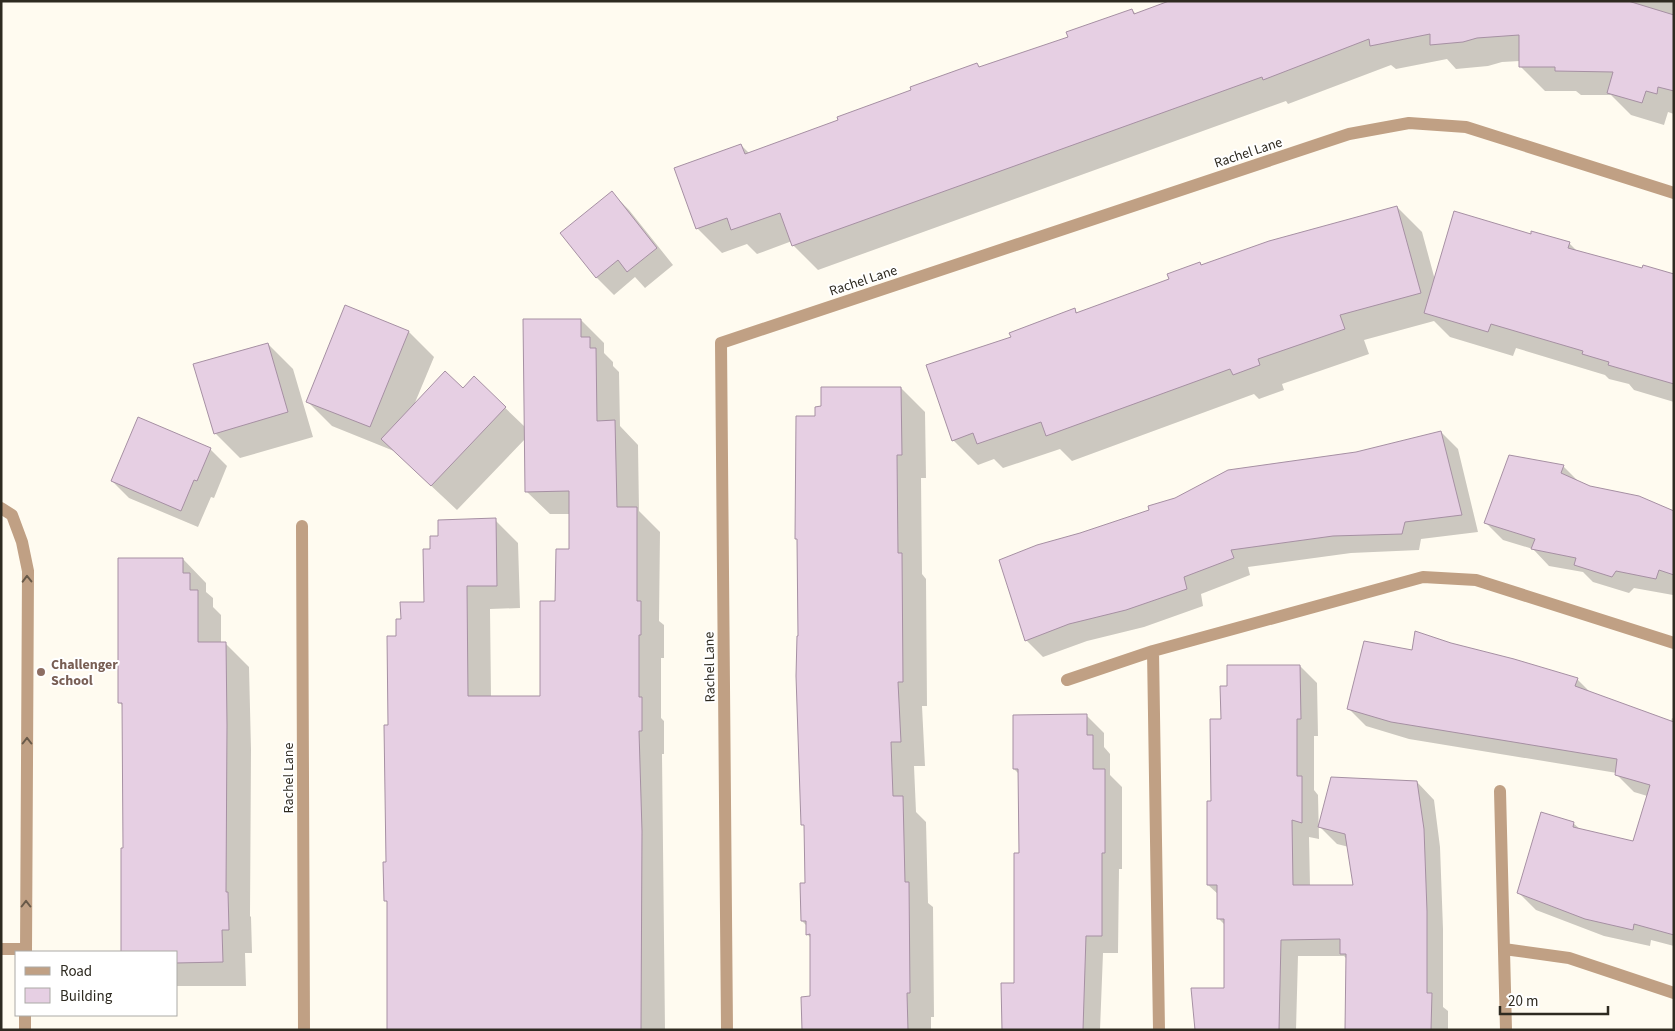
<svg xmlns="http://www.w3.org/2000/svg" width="1675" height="1031" font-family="'Source Sans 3',sans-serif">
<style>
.shadow{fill:#0003}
.building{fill:#e6cfe3;stroke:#a690a3}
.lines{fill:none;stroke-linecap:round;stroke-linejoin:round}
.minor{stroke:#c0a084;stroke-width:12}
.oneway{stroke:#685948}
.education-dot{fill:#8d6e63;stroke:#fff;stroke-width:2}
.labels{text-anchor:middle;stroke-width:4;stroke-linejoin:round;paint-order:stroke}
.street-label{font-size:14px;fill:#2e2a20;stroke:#fff}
.education-label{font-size:14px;font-weight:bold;fill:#785e54;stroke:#fff;text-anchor:start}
</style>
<rect width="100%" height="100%" fill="#fffbf0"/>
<path class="shadow" d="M 1613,1 L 1613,53 L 1630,1 L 1674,1 L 1674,114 L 1668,112 L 1664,125 L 1631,115 L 1611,95 L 1581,95 L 1576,91 L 1545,91 L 1520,66 L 1520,61 L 1502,62 L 1488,66 L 1456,69 L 1447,59 L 1396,69 L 1391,65 L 1288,104 L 1286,101 L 818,270 L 793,245 L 792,241 L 757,254 L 747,244 L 722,253 L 697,228 L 741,145 L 750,154 L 840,121 L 977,65 L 981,68 L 1070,38 L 1132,10 L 1136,14 Z
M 612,193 L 629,210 L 673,265 L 645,288 L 635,277 L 614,295 L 596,277 Z
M 1397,207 L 1422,232 L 1435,280 L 1532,235 L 1569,243 L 1577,251 L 1643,270 L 1674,275 L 1674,402 L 1634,390 L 1629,384 L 1609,379 L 1605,375 L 1516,348 L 1513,356 L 1450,337 L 1434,321 L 1364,340 L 1369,354 L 1282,384 L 1284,390 L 1259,399 L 1254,394 L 1072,461 L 1060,449 L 1003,468 L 994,459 L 978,465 L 953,440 L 1012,338 L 1075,310 L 1078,314 L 1170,280 L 1202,266 Z
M 346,307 L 409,332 L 434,357 L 414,405 L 463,389 L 474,378 L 525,427 L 581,320 L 604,343 L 604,353 L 613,362 L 613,366 L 619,372 L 620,426 L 638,445 L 639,511 L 660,532 L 659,621 L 664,625 L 664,658 L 661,658 L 661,718 L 664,721 L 664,754 L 662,754 L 665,1030 L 383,1030 L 389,1029 L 389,904 L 385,900 L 388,864 L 389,726 L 398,637 L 402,621 L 425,603 L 432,550 L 439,538 L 495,520 L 518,543 L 520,608 L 490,609 L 491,697 L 541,697 L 556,602 L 570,551 L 570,514 L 550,514 L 526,491 L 526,438 L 457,510 L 394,451 L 332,426 L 307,401 Z
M 268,344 L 293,369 L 313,437 L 240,458 L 215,433 Z
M 901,388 L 925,412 L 926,478 L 921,478 L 922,574 L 926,579 L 927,706 L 922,706 L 925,766 L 914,766 L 916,812 L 926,822 L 928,903 L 933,907 L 934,1017 L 931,1017 L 931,1030 L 803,1030 L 811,998 L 811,938 L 807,934 L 807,926 L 802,921 L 807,884 L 805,826 L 803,824 L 816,417 Z
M 1441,432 L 1458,449 L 1478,532 L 1421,539 L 1419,550 L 1351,553 L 1248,567 L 1250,575 L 1201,594 L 1203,606 L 1144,627 L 1087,641 L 1043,657 L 1026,640 L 1356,454 Z
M 210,449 L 227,466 L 214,498 L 211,497 L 198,527 L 129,498 L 112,481 Z
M 1510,456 L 1564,467 L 1580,483 L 1674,512 L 1673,595 L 1634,588 L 1629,593 L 1593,582 L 1583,572 L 1549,566 L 1533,549 L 1503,540 L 1486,523 Z
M 183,559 L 206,583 L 206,592 L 213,598 L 213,607 L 221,615 L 221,643 L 225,643 L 249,667 L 251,750 L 250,916 L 251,917 L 252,953 L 245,953 L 246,986 L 176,986 L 176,952 L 123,952 L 122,849 L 124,849 L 123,706 L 119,702 Z
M 1450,644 L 1513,660 L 1578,680 L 1591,693 L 1671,722 L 1672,718 L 1674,719 L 1674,806 L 1664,801 L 1634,792 L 1617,775 L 1617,773 L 1409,739 L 1366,726 L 1349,709 L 1413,651 Z
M 1300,666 L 1317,683 L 1318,736 L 1314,736 L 1314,790 L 1318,795 L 1319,839 L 1309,837 L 1310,886 L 1354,886 L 1349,847 L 1337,844 L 1320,827 L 1417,782 L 1434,800 L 1440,847 L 1443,929 L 1443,1007 L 1448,1011 L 1448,1030 L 1346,1030 L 1347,959 L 1344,956 L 1298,956 L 1296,1030 L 1196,1030 L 1225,989 L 1225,925 L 1219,919 L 1219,895 L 1208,885 L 1212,802 L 1222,721 L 1229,687 Z
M 1086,715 L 1104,733 L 1104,747 L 1110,754 L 1110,775 L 1122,787 L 1122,869 L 1119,869 L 1118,953 L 1103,953 L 1100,1030 L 1005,1030 L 1015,984 L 1020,854 L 1019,774 L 1014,769 Z
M 1573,823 L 1581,830 L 1634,843 L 1674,828 L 1674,946 L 1651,940 L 1650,946 L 1604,936 L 1536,910 L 1519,893 Z"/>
<path class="building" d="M 1169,1 L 1628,1 L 1674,15 L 1674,91 L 1658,87 L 1657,94 L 1646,91 L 1642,103 L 1607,93 L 1613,72 L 1555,71 L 1555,67 L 1519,67 L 1519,35 L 1477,38 L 1463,42 L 1430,45 L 1430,34 L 1370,46 L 1369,39 L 1263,80 L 1262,77 L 792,246 L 780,213 L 731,230 L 727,218 L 696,229 L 674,168 L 741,144 L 745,154 L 838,120 L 837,117 L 911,90 L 910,87 L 977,63 L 979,67 L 1068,37 L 1066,32 L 1132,9 L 1134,14 Z
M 612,191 L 657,248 L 627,272 L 618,260 L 596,278 L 560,233 Z
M 1397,206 L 1421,293 L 1340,315 L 1345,329 L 1258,359 L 1260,365 L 1233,375 L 1230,369 L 1046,436 L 1041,422 L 977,444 L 973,433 L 952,441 L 926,365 L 1011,337 L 1009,333 L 1075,308 L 1076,313 L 1169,279 L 1167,274 L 1200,262 L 1201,265 L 1269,241 Z
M 1454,211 L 1531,234 L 1531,231 L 1570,242 L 1568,248 L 1642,268 L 1643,265 L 1674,274 L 1674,384 L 1608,365 L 1609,362 L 1582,354 L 1583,351 L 1491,324 L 1488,332 L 1424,313 Z
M 345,305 L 409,331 L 370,427 L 306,402 Z
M 523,319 L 581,319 L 581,337 L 590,337 L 590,348 L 596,348 L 597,421 L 615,420 L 617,507 L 637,507 L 637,601 L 641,601 L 641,635 L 639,635 L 639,697 L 642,697 L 642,731 L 639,731 L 642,831 L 641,1030 L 387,1030 L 387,901 L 384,901 L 383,862 L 386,862 L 384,725 L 388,725 L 387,636 L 396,636 L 396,619 L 401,619 L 400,602 L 424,602 L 423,549 L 430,549 L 430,536 L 438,536 L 438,520 L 496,518 L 497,586 L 467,586 L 468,696 L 540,696 L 540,601 L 555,601 L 556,549 L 569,549 L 569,491 L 525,492 Z
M 268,343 L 288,412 L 214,434 L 193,364 Z
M 445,371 L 463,388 L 474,376 L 506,407 L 431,486 L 381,439 Z
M 821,387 L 901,387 L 902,455 L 897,455 L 898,553 L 902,553 L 903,682 L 898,682 L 901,742 L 891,742 L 893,796 L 903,796 L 905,882 L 909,882 L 910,993 L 907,993 L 908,1030 L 802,1030 L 801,997 L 810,996 L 810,934 L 806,935 L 806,921 L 801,921 L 800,883 L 805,883 L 804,825 L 801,825 L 796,676 L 797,636 L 798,636 L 797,539 L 795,539 L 796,416 L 815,416 L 815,407 L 821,406 Z
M 138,417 L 211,448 L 197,481 L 194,480 L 181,511 L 111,481 Z
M 1441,431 L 1462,515 L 1405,522 L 1402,534 L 1333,536 L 1231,550 L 1234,558 L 1184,577 L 1187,589 L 1126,610 L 1069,624 L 1025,641 L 999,560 L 1037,545 L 1080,533 L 1149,510 L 1148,506 L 1175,498 L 1228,470 L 1356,452 Z
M 1509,455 L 1564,465 L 1561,473 L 1590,486 L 1639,496 L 1674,511 L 1674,575 L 1659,570 L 1656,579 L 1616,571 L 1612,577 L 1574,565 L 1576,558 L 1531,549 L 1535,539 L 1484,523 Z
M 118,558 L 183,558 L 183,573 L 190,573 L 190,590 L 198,590 L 198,642 L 226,642 L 227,725 L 226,892 L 228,892 L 229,930 L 222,930 L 223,962 L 176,963 L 176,952 L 121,952 L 121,848 L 123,848 L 122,703 L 118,703 Z
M 1415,631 L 1451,643 L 1514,659 L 1578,678 L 1575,686 L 1674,722 L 1674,935 L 1634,924 L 1633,930 L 1585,919 L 1517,893 L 1541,812 L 1574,822 L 1573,827 L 1633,841 L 1650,785 L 1615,775 L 1617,759 L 1391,722 L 1347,709 L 1364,641 L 1412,650 Z
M 1227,665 L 1300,665 L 1301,719 L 1297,719 L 1297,776 L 1302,776 L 1302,823 L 1292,820 L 1293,885 L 1353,885 L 1345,834 L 1318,827 L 1331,777 L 1417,781 L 1424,829 L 1427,911 L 1427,993 L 1432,993 L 1431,1030 L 1345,1030 L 1346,954 L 1340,954 L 1340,939 L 1281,940 L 1279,1030 L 1195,1030 L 1191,988 L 1224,988 L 1224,919 L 1217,919 L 1217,885 L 1207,885 L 1207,801 L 1211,801 L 1210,719 L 1221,719 L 1220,686 L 1227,686 Z
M 1087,714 L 1087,735 L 1093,735 L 1093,769 L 1105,769 L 1105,853 L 1102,853 L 1102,936 L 1086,936 L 1083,1030 L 1002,1030 L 1001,983 L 1014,983 L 1014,853 L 1019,853 L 1018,769 L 1013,769 L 1013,715 Z"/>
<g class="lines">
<path class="minor" d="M 1,508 L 12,515 L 22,542 L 28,571 L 26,952
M 302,526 L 304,1030
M 1153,651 L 1159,1030
M 1067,680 L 1153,651 L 1423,577 L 1476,580 L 1674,643
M 1500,791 L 1506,1030
M 1,949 L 26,949
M 1504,949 L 1569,958 L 1674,993
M 25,1015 L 25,1030
M 727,1030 L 721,343 L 1349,134 L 1409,123 L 1466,127 L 1674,193"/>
</g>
<defs><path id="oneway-chevron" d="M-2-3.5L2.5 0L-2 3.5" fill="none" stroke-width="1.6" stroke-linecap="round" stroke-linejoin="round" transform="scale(1.25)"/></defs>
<g class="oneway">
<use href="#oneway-chevron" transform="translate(27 579) rotate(-91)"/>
<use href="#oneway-chevron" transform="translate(27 741) rotate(-90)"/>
<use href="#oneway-chevron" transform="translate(26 904) rotate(-90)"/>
</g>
<circle class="education-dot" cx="41" cy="672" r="5"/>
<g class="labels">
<g class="street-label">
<text transform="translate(1248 152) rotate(-18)" y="5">Rachel Lane</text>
<text transform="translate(863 280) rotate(-18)" y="5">Rachel Lane</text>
<text transform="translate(709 667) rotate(-91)" y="5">Rachel Lane</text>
<text transform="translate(288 778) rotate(-90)" y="5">Rachel Lane</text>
</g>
<g class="education-label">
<text x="51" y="669">Challenger<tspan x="51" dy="16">School</tspan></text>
</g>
</g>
<rect width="1675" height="1031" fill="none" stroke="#2e2a20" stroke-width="5"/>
<rect x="15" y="951" width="162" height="65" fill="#ffffff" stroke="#abaaa6"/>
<rect x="25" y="967" width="25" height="8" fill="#c0a084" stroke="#abaaa6"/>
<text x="60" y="976" font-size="15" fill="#2e2a20">Road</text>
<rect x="25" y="988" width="25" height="15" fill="#e6cfe3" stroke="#abaaa6"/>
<text x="60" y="1001" font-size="15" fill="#2e2a20">Building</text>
<path d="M1500 1006v8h108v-8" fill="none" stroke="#2e2a20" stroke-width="2.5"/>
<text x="1508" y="1006" font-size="15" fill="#2e2a20" stroke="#ffffff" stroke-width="4" paint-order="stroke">20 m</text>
</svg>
